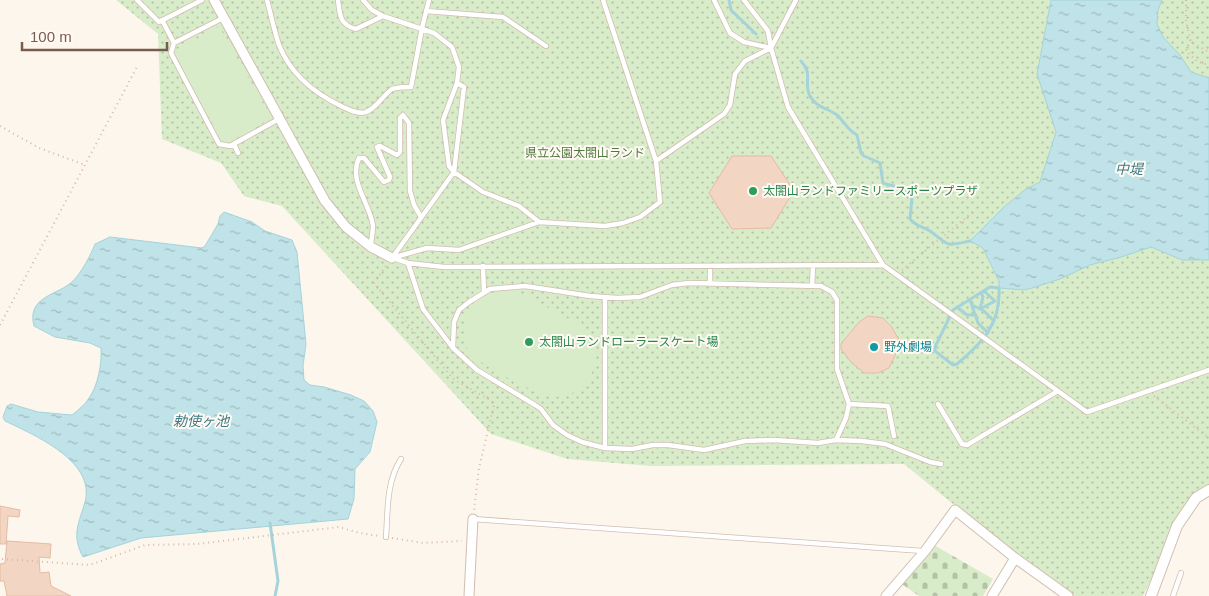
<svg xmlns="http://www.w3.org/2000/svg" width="1209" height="596" font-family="Helvetica,'Noto Sans JP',sans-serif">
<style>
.cemetery{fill:url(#cemetery-stones)}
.park{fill:url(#park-dots)}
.garden{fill:#d8ecc9}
.water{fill:url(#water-ripples);stroke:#a5d3da}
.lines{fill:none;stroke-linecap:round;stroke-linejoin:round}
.stream{stroke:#a5d3da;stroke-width:3}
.building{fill:#f3d5c3;stroke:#e6bba3}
.service-casing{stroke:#d1beb0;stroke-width:6}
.minor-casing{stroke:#d1beb0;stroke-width:11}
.tertiary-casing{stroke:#d1beb0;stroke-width:12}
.path{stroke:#d9b8a5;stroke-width:2;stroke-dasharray:1 4;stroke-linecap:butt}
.service{stroke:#fff;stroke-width:4.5}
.minor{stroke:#fff;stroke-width:9}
.tertiary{stroke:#fff;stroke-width:10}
.leisure-dot{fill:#2e9e5b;stroke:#fffaf3;stroke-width:2}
.culture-dot{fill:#0f9aa8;stroke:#fffaf3;stroke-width:2}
.labels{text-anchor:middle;stroke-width:4;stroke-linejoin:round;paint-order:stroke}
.park-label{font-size:12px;fill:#537a41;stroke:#fffaf3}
.leisure-label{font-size:12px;fill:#27864d;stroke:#fffaf3;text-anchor:start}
.culture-label{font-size:12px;fill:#0d838f;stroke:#fffaf3;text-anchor:start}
.water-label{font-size:14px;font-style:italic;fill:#437c86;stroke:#fffaf3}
</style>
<defs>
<pattern id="cemetery-stones" width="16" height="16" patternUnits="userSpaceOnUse" patternTransform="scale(1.25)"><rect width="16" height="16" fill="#d8ecc9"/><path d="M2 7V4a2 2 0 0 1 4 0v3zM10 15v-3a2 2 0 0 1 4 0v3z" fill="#b4c2a5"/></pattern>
<pattern id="park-dots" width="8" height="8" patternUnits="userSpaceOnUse" patternTransform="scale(1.25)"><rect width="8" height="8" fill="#d8ecc9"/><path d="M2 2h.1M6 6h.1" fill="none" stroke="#b4c2a5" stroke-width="1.8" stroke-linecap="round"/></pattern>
<pattern id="water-ripples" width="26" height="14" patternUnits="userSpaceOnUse" patternTransform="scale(1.25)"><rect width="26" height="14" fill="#bfe3e8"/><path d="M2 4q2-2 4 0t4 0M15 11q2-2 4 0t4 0" fill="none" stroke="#a0bbbe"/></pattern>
</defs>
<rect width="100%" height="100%" fill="#fdf6ec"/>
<path class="cemetery" d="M 934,545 L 993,579 L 983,596 L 919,596 L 902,584 Z"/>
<path class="park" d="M 116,0 L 1209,0 L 1209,487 L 1163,554 L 1143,596 L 1073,596 L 1018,557 L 904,464 L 651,466 L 567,459 L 491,434 L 282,206 L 244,196 L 221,163 L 162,139 L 158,34 Z"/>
<path class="garden" d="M 219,26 L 271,118 L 225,145 L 172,53 Z
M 500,291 C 508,291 515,291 522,294 C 535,299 547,308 559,314 C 566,318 576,322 582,327 C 586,330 590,335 592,339 C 606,363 583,397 557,397 C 540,397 481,366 470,352 C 465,346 463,339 464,331 C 464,307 477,295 500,291 Z"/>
<path class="water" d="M 1051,0 L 1162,0 L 1158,10 L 1157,24 L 1163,37 L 1180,55 L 1191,72 L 1209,78 L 1209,260 L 1182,260 L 1151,247 L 1121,257 L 1090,265 L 1060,279 L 1032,288 L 1024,290 L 999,288 L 999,281 L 983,248 L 970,241 L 1005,206 L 1026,189 L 1040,182 L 1056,132 L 1037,74 Z
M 224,212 L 252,222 L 265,231 L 292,240 L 297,252 L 306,344 L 303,366 L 304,380 L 310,385 L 324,387 L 351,395 L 364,401 L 373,411 L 377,422 L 370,452 L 355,469 L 354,499 L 348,519 L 141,538 L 83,557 C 71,535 79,523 85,502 C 96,461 34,435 5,421 L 3,417 L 7,406 L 11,404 L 38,412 L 72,415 C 78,410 85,405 89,398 C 98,386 102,363 101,348 L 90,343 L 55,337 L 34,326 C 26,296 59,295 73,281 C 81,273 91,255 95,244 L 110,237 L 202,248 L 205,246 L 218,224 L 220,216 Z"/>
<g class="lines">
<path class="stream" d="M 729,0 L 731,10 L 756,34
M 801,61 C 813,74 804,81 809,94 C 814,107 828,108 837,115 C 845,122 846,129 857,135 L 861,153 L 864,156 L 880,163 L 883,183 C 894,187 904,186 912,197 L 910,219 C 917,227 922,226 930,231 C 951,246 943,247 970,241
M 990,287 L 999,288 C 1001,324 982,343 957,364 L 953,365 L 935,351 L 935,347 L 953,310 Z
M 981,293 L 983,297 L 980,309 L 995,301 L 984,291
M 970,300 L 978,323 L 988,333
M 974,306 L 984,311 L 994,321
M 957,307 L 967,315 L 976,315
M 270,523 L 278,581 L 275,596"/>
</g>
<path class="building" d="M 732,156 L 771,156 L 794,191 L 771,228 L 732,229 L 709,193 Z
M 868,316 L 883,318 L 891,326 L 901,343 L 889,368 L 878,373 L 864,373 L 851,362 L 841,349 L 841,344 L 859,322 Z
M 0,506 L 20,510 L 19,517 L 8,516 L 6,544 L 0,544 Z
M 7,541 L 51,544 L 50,558 L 39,557 L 40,573 L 49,572 L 51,586 L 71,596 L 7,596 L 4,581 L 0,581 L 0,564 L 5,563 Z"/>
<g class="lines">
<g class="service-casing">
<path id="service" d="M 137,0 L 159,22 L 202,0
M 267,0 C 271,15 274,30 279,45 C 290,73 314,93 341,106 C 348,109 358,115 366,112 C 376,109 383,95 392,89 C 398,87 405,87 411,87 L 422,28 L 429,0
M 338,0 C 340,15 339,24 356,29 L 383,16
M 363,0 L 372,10 L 383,16 L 434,33 L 452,47 L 459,67 L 457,83 L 443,120 L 449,166 L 454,172 L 483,192 L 519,206 L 539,222
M 603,0 L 656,161
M 714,0 L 730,33 L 744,42 L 771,48
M 744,0 L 768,31 L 771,48 L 788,107 L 883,265 L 1087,412 L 1209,370
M 426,11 L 503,17 L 546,46
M 162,20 L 174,43 L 223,18
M 174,43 L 171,53 L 219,144 L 230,146 L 279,119
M 234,144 L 238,153
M 371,246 C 371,239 373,232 373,226 C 370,203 348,181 359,158 L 364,158 L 384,182 L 389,180 L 390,177 L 377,147 L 380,146 L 397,155 L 400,152 L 400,118 L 403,115 L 409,123 L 410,191 L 414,205 L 421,217
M 392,258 L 427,248 L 459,250 L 539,222 L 605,226 L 623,223 L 640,217 L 660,202 L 656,161 L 724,114 L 730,105 L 735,74 L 745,61 L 771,48 L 796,0
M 392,258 L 454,172 L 464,87 L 457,83
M 393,258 L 408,263 L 444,267 L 883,265
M 408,263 L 423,309 L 453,348 L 477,370 L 535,405 L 541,409 L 553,425 L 567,435 L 582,442 L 605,448 L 632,449 L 653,445 L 668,445 L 704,450 L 745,441 L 774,440 L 818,443 L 836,440 L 862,441 L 885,444 L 930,462 L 941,464
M 483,266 L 484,293
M 710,283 L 710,266
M 812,286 L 813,266
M 605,298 L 605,448
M 453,347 L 454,322 L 459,310 L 469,302 L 490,289 L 525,286 L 590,296 L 617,298 L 640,297 L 672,285 L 689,283 L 821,286 L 832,292 L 837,300 L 837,369 L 849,404 L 846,418 L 836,440
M 849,404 L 888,406 L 894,436
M 938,404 L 962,444 L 967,445 L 1058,391
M 473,519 L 923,551
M 386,537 C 388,511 386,482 401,459
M 1173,596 L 1181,573"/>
</g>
<g class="minor-casing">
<path id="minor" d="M 214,0 L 325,201 L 346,227 L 371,247 L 392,258
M 469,596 L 473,519
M 886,596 L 925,551 L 955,510 L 1015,558 L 1068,596
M 992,596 L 1015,558"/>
</g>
<g class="tertiary-casing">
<path id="tertiary" d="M 1151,596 L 1177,526 L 1196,498 L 1209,490"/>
</g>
<path class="path" d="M 1186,0 L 1186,21 L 1191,42 L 1209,52
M 1190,40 L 1186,51 L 1198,62 L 1209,65
M 0,126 L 39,148 L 85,165
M 386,266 L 374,283 L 449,374 L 455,380 L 492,401 L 494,405 L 479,468 L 474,511
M 902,270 L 974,211
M 0,325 L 138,65
M 1154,396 L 1209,438
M 392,538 L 423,543 L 462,541
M 2,559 L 90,565 L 145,545 L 197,544 L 339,527 L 359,533 L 380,536"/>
<use href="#service" class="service"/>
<use href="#minor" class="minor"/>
<use href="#tertiary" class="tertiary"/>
</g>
<g class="leisure-dot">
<circle cx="753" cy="191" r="5"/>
<circle cx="529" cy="342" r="5"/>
</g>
<circle class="culture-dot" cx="874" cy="347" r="5"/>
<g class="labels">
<g class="park-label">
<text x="585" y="157">県立公園太閤山ランド</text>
</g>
<g class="leisure-label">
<text x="763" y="195">太閤山ランドファミリースポーツプラザ</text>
<text x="539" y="346">太閤山ランドローラースケート場</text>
</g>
<g class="culture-label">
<text x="884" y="351">野外劇場</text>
</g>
<g class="water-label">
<text x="1129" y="174">中堤</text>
<text x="201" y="426">勅使ヶ池</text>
</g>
</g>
<path d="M22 42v8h145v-8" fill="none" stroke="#7a5c4d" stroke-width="2.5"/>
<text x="30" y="42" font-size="15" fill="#7a5c4d" stroke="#fffaf3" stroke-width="4" paint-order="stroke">100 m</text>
</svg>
